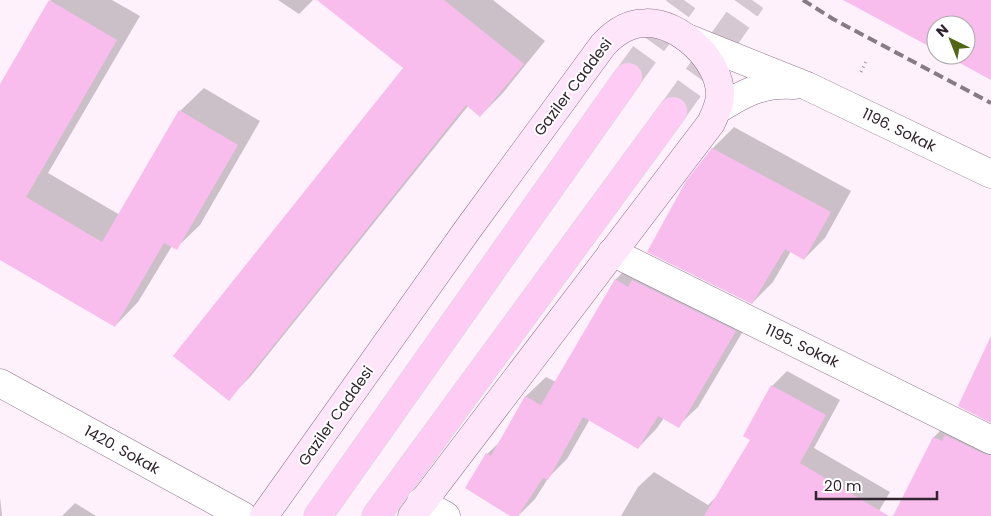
<svg xmlns="http://www.w3.org/2000/svg" width="991" height="516" font-family="Poppins,sans-serif">
<style>
.shadow{fill:#0003}
.building{fill:#f8bdec}
.lines{fill:none;stroke-linecap:round;stroke-linejoin:round}
.primary-tunnel{stroke:#d5c8d2;stroke-width:28;stroke-dasharray:28 14;stroke-linecap:butt}
.minor-casing{stroke:#8e7289;stroke-width:29}
.secondary-casing{stroke:#8e7289;stroke-width:29}
.primary-casing{stroke:#d6d3d5;stroke-width:29}
.path{stroke:#948892;stroke-width:3;stroke-dasharray:1 4;stroke-linecap:butt}
.minor{stroke:#fff;stroke-width:28}
.secondary{stroke:#fee5fa;stroke-width:28}
.primary{stroke:#fdcbf4;stroke-width:28}
.rail{stroke:#877c85;stroke-width:4;stroke-dasharray:10 5;stroke-linecap:butt}
.labels{text-anchor:middle;stroke-width:4;stroke-linejoin:round;paint-order:stroke}
.street-label{font-size:15px;fill:#30252e;stroke:#fff}
</style>
<rect width="100%" height="100%" fill="#fef1fb"/>
<path class="shadow" d="M 51,0 L 112,0 L 140,16 L 48,173 L 120,215 L 180,111 L 204,88 L 260,121 L 200,225 L 176,248 L 172,246 L 138,302 L 115,326 L 0,259 L 0,87 Z
M 278,0 L 313,0 L 299,14 Z
M 319,0 L 493,0 L 545,41 L 502,94 L 480,116 L 468,106 L 250,377 L 228,399 L 405,68 Z
M 734,127 L 851,191 L 825,238 L 804,259 L 791,251 L 773,282 L 752,303 L 687,182 L 713,148 Z
M 635,260 L 755,311 L 698,407 L 678,426 L 664,418 L 657,428 L 638,448 L 590,419 L 567,459 L 549,477 L 535,499 L 518,516 L 512,516 L 487,454 L 501,441 L 526,396 L 546,377 L 556,382 L 616,279 Z
M 787,371 L 840,400 L 814,448 L 890,492 L 876,516 L 621,516 L 638,487 L 654,472 L 708,505 L 719,494 L 752,439 L 772,386 Z
M 954,417 L 991,427 L 991,516 L 894,516 L 934,437 Z
M 0,497 L 2,516 L 0,516 Z
M 75,503 L 96,516 L 62,516 Z"/>
<path class="building" d="M 49,0 L 117,40 L 26,197 L 102,242 L 179,110 L 238,145 L 177,250 L 164,243 L 115,327 L 0,260 L 0,84 Z
M 317,0 L 444,0 L 524,64 L 480,117 L 466,105 L 229,401 L 173,356 L 403,68 Z
M 843,0 L 991,0 L 991,80 L 945,55 L 966,55 L 966,25 L 936,25 L 936,50 Z
M 712,148 L 831,212 L 804,260 L 785,249 L 752,304 L 647,252 L 686,181 Z
M 615,279 L 628,287 L 632,280 L 736,331 L 679,428 L 658,416 L 638,449 L 583,417 L 548,480 L 543,478 L 518,516 L 510,516 L 465,488 L 486,453 L 491,456 L 525,396 L 541,405 Z
M 991,336 L 991,423 L 958,406 Z
M 771,385 L 826,415 L 800,463 L 889,516 L 704,516 L 750,440 L 743,436 Z
M 945,435 L 984,454 L 991,455 L 991,516 L 893,516 L 933,437 L 942,441 Z"/>
<g class="lines">
<path class="primary-tunnel" d="M 628,77 L 684,0
M 673,111 L 752,0"/>
<g class="minor-casing">
<path id="minor" d="M 687,38 L 807,86 L 991,174
M 717,110 C 744,93 761,83 794,85
M 612,252 L 991,440
M 0,383 L 243,516
M 421,502 L 446,516"/>
</g>
<g class="secondary-casing">
<path id="secondary" d="M 264,516 L 468,229 L 603,45 C 614,33 628,23 646,23 C 680,22 720,61 720,94 C 720,105 715,114 711,123 L 412,516"/>
</g>
<g class="primary-casing">
<path id="primary" d="M 318,516 L 628,77
M 376,516 L 673,111"/>
</g>
<path class="path" d="M 861,72 L 867,59"/>
<use href="#minor" class="minor"/>
<use href="#secondary" class="secondary"/>
<use href="#primary" class="primary"/>
<path class="rail" d="M 803,0 L 833,19 L 991,103"/>
</g>
<g class="labels">
<g class="street-label">
<text transform="translate(573 87) rotate(-53)" y="5">Gaziler Caddesi</text>
<text transform="translate(899 130) rotate(26)" y="5">1196. Sokak</text>
<text transform="translate(802 346) rotate(26)" y="5">1195. Sokak</text>
<text transform="translate(336 416) rotate(-55)" y="5">Gaziler Caddesi</text>
<text transform="translate(122 450) rotate(29)" y="5">1420. Sokak</text>
</g>
</g>
<g transform="translate(951 40) rotate(317)"><circle r="24" fill="#ffffff" stroke="#aca8ab"/>
<path d="M0-4L9 19L0 12L-9 19Z" fill="#526715"/>
<text y="-8" font-size="14" font-weight="bold" text-anchor="middle" fill="#30252e">N</text>
</g>
<path d="M816 491v8h121v-8" fill="none" stroke="#30252e" stroke-width="2.5"/>
<text x="824" y="491" font-size="15" fill="#30252e" stroke="#ffffff" stroke-width="4" paint-order="stroke">20 m</text>
</svg>
